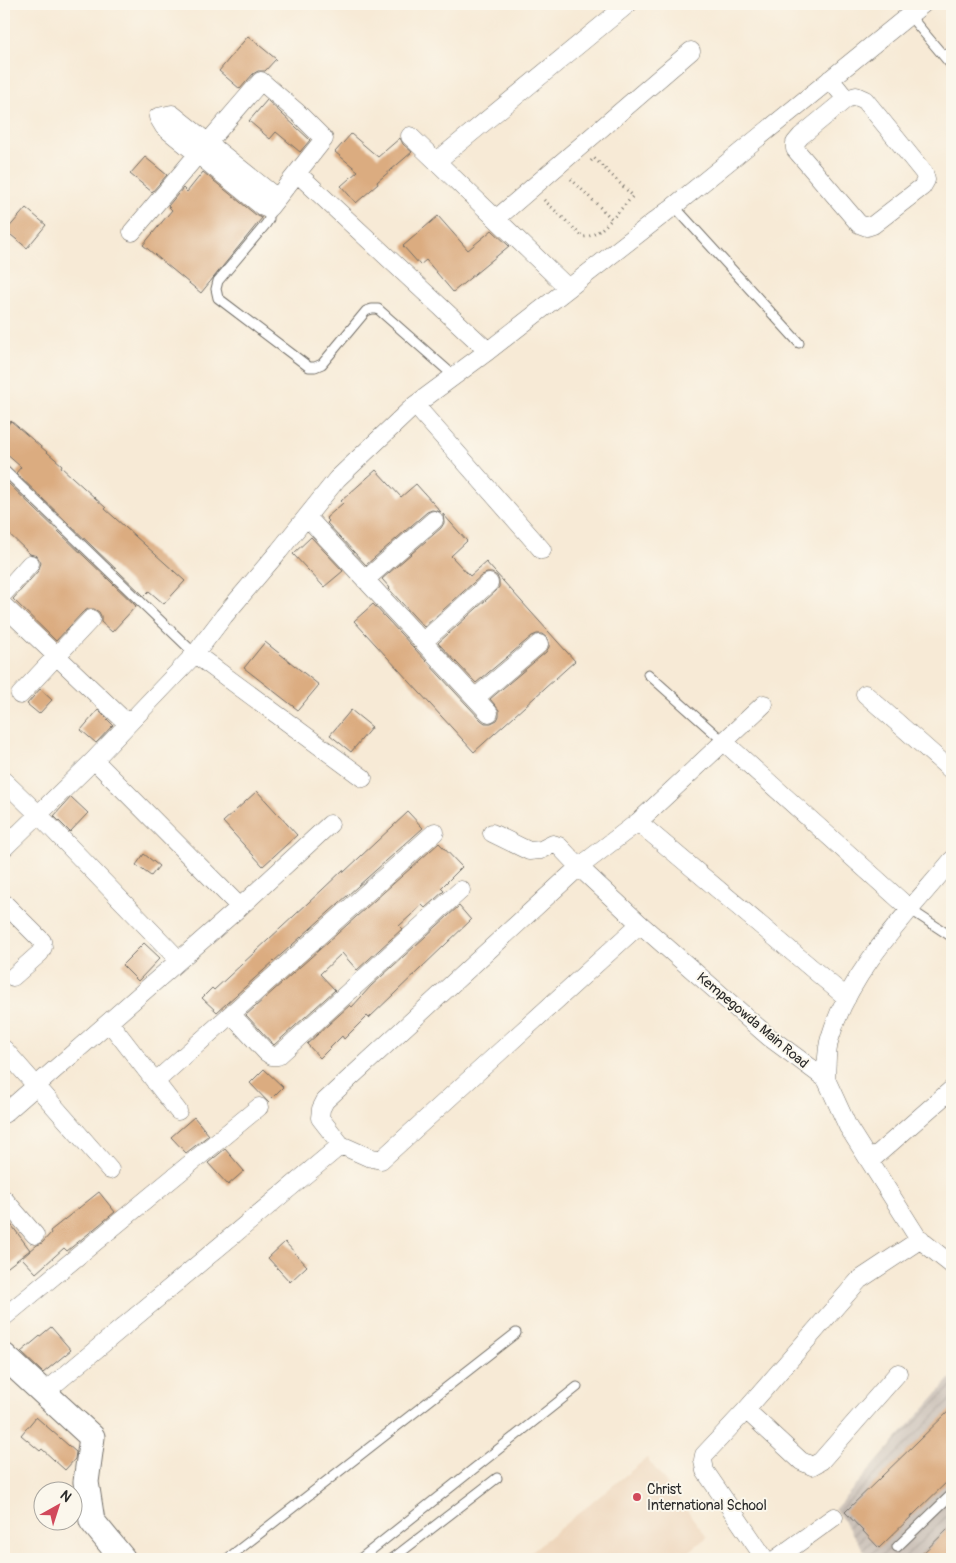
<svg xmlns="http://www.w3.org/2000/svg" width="956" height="1563" font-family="Pangolin,sans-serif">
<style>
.built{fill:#eed6bb}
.industrial{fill:url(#industrial-furrows)}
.building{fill:#dbac80}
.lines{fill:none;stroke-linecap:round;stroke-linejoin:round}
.lane-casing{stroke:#726e67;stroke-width:11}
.street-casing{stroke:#726e67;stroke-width:19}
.secondary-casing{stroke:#726e67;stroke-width:27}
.path{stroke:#726e67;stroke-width:3;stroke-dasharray:1 4;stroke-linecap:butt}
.lane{stroke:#fff;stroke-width:9}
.street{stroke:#fff;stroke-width:18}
.secondary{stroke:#fff;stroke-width:25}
.poi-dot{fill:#d1495b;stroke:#fbf7ec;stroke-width:2}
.labels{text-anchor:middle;stroke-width:4;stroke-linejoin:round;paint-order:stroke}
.street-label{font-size:14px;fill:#2b2b2b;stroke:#fbf7ec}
.poi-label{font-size:14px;fill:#2b2b2b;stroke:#fbf7ec;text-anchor:start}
</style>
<defs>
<pattern id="industrial-furrows" width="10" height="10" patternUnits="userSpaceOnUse" patternTransform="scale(1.25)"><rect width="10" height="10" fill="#ccc2b9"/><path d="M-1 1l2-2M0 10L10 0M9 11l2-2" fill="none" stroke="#afa79f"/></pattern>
</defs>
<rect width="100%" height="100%" fill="#fbf7ec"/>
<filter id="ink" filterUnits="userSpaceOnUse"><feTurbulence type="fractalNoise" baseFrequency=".02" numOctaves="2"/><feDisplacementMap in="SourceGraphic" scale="10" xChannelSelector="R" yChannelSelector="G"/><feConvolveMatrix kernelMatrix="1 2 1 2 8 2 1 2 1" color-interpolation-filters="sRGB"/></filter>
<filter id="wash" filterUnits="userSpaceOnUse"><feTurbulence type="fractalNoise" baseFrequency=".0096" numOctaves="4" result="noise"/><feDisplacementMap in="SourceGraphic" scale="20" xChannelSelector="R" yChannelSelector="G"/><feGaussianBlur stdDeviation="1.12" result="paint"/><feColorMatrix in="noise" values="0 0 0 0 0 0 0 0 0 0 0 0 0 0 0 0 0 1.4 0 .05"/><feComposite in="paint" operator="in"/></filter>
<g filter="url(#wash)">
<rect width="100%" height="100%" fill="#f7ead6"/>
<path class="built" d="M 647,1458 L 707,1537 L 680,1559 L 522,1559 Z"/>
<path class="industrial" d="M 952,1377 L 952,1559 L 870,1559 L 835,1509 Z"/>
<g id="blocks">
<path class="building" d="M 248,36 L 276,59 L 265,71 L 258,71 L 253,74 L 240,89 L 219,71 Z
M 267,100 L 310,140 L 300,152 L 276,132 L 270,139 L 249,121 Z
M 351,134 L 378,157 L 400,138 L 403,144 L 412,152 L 377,182 L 378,184 L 356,203 L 341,186 L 358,171 L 335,152 Z
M 145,157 L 167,175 L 152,192 L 130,174 Z
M 203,172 L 256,215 L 262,218 L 201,293 L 143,245 L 172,210 L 168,206 L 183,188 L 187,192 Z
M 26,208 L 46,225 L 27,248 L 6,231 Z
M 438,216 L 468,250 L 492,230 L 509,246 L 453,292 L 426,260 L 420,265 L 403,246 Z
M 11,421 L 62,465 L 61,467 L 106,508 L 105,509 L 185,581 L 164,604 L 149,591 L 144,596 L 16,473 L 21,467 L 4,452 L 4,429 Z
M 376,470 L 401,497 L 416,484 L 441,512 L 432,510 L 427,512 L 366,565 L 327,523 L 329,521 L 326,518 L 343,503 L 341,501 Z
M 8,483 L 136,606 L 112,632 L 101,622 L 101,616 L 99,612 L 94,609 L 88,609 L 83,612 L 56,641 L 13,599 L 38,571 L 41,563 L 37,556 L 30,554 L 4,529 L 4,488 Z
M 443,514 L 467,541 L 451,556 L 470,576 L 486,562 L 575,661 L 474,752 L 354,621 L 373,604 L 481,720 L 485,723 L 491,723 L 497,720 L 499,716 L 499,710 L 490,699 L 546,652 L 549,647 L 549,642 L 547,638 L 542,634 L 537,634 L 532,636 L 476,683 L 438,643 L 496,591 L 499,587 L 499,581 L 497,576 L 492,573 L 487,573 L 482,575 L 424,627 L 389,589 L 390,588 L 382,579 L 441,528 L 444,523 Z
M 311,537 L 343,571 L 324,587 L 293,554 Z
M 265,642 L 319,685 L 298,710 L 244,668 Z
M 40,689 L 52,700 L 39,714 L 27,704 Z
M 98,710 L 113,725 L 96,743 L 81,730 Z
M 351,710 L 372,727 L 351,752 L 330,735 Z
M 257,791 L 297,835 L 263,866 L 223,822 Z
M 71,797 L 88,813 L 70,832 L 54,816 Z
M 408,812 L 423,828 L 217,1012 L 202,998 L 212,988 L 214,990 L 322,890 L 343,870 L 344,872 Z
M 439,843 L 462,867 L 441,888 L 444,891 L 425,908 L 422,905 L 399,926 L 402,929 L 357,970 L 342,953 L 320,974 L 335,990 L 274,1045 L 273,1044 L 246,1015 Z
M 144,854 L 159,866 L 151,876 L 136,865 Z
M 459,906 L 471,920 L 369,1018 L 367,1016 L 344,1039 L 342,1036 L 320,1058 L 307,1044 L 350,1005 L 352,1007 L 371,986 Z
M 144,943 L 160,958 L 138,981 L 122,965 Z
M 264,1069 L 283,1087 L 268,1102 L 250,1083 Z
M 194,1117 L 209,1135 L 186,1153 L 171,1137 Z
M 225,1149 L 244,1171 L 228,1185 L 208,1163 Z
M 99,1192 L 115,1212 L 67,1251 L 64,1248 L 36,1273 L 22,1258 L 37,1245 L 42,1243 L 51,1233 L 50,1231 Z
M 4,1215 L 30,1250 L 4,1270 Z
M 285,1242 L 307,1266 L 290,1282 L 268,1258 Z
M 51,1327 L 71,1350 L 43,1373 L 21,1352 Z
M 952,1408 L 952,1477 L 879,1548 L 845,1512 Z
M 36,1417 L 76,1452 L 75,1459 L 65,1470 L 42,1449 L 40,1451 L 21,1435 Z
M 952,1525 L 952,1559 L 917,1559 Z"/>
</g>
</g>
<g filter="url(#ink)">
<use href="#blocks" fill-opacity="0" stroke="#726e67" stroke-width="1"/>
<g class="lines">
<g class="lane-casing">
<path id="lane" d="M 909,15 L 952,66
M 944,56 L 952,50
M 674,206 L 799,343
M 268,209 L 269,219 L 266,224 L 218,281 L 216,289 L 218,298 L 309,367 L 315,367 L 322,364 L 366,311 L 372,309 L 378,309 L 454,376
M 4,470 L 195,654
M 648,674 L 723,741
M 911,910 L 952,937
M 897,1547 L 952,1494
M 227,1559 L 516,1333
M 360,1559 L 577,1387
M 392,1559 L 497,1478"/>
</g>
<g class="street-casing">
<path id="street" d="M 830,79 L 846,99 L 856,96 L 865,100 L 924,173 L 926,180 L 922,187 L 873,225 L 867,227 L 859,224 L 795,149 L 795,143 L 801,136 L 846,99
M 410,136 L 568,288
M 437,161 L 628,4
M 297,173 L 488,351
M 496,219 L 691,51
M 132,232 L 198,154 L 261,81 L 298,113 L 324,139 L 270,207 L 268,209 L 263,207 L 164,127 L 158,117 L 172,114 L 277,198
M 415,405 L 542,550
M 307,517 L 489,713
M 365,580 L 434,520
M 4,593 L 30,564
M 4,606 L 128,724
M 423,642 L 489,583
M 195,654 L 363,778
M 865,694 L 952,771
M 20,695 L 91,619
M 475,698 L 539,644
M 764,704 L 638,822 L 579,867 L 640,924 L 769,1037 L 826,1079 L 848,1127 L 918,1238 L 952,1265
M 723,741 L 911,910
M 94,760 L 240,907
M 4,781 L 38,814 L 179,960
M 638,822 L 847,998
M 492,833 L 529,851 L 541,850 L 553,844 L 559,846 L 579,867 L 325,1101 L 321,1109 L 320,1118 L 341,1145 L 368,1157 L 381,1160 L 640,924
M 4,848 L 94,760 L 195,654 L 224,616 L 279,551 L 337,479 L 415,405 L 488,351 L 674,206 L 923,4
M 4,903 L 42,941 L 43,947 L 40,953 L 13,977
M 231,1014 L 266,1052 L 272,1056 L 278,1056 L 461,890
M 109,1022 L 178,1111
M 4,1049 L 110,1170
M 826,1079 C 827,1066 826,1050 830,1038 C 850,970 908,913 952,860
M 155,1082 L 435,832
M 4,1114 L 240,907 L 330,824
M 870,1161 L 952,1089
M 4,1199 L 35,1235
M 4,1317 L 259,1107
M 44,1393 L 341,1145
M 746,1410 L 801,1461 L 812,1466 L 821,1461 L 898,1373
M 765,1559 L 705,1471 L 703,1460 L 704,1455 L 746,1410 L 859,1280 L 921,1239
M 776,1559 L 834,1517"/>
</g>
<g class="secondary-casing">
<path id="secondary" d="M 4,1356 L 92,1437 L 86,1482 L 92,1521 L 123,1559"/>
</g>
<path class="path" d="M 591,161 L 594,158 L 633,196 L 612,219
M 544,200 L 583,237 C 596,236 603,228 612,219 L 569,177"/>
<use href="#lane" class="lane"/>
<use href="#street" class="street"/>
<use href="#secondary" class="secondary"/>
</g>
</g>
<circle class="poi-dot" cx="637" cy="1497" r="5"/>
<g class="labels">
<g class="street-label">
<text transform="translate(753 1020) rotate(40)" y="5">Kempegowda Main Road</text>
</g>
<g class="poi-label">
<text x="647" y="1494">Christ<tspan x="647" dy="16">International School</tspan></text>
</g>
</g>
<rect width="956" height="1563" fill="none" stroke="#fbf7ec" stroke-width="20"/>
<g transform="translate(58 1506) rotate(39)"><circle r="24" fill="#fbf7ec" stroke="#a8a59f"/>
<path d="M0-4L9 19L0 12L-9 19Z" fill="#d1495b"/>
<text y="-8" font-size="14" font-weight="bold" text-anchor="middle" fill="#2b2b2b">N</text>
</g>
</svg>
